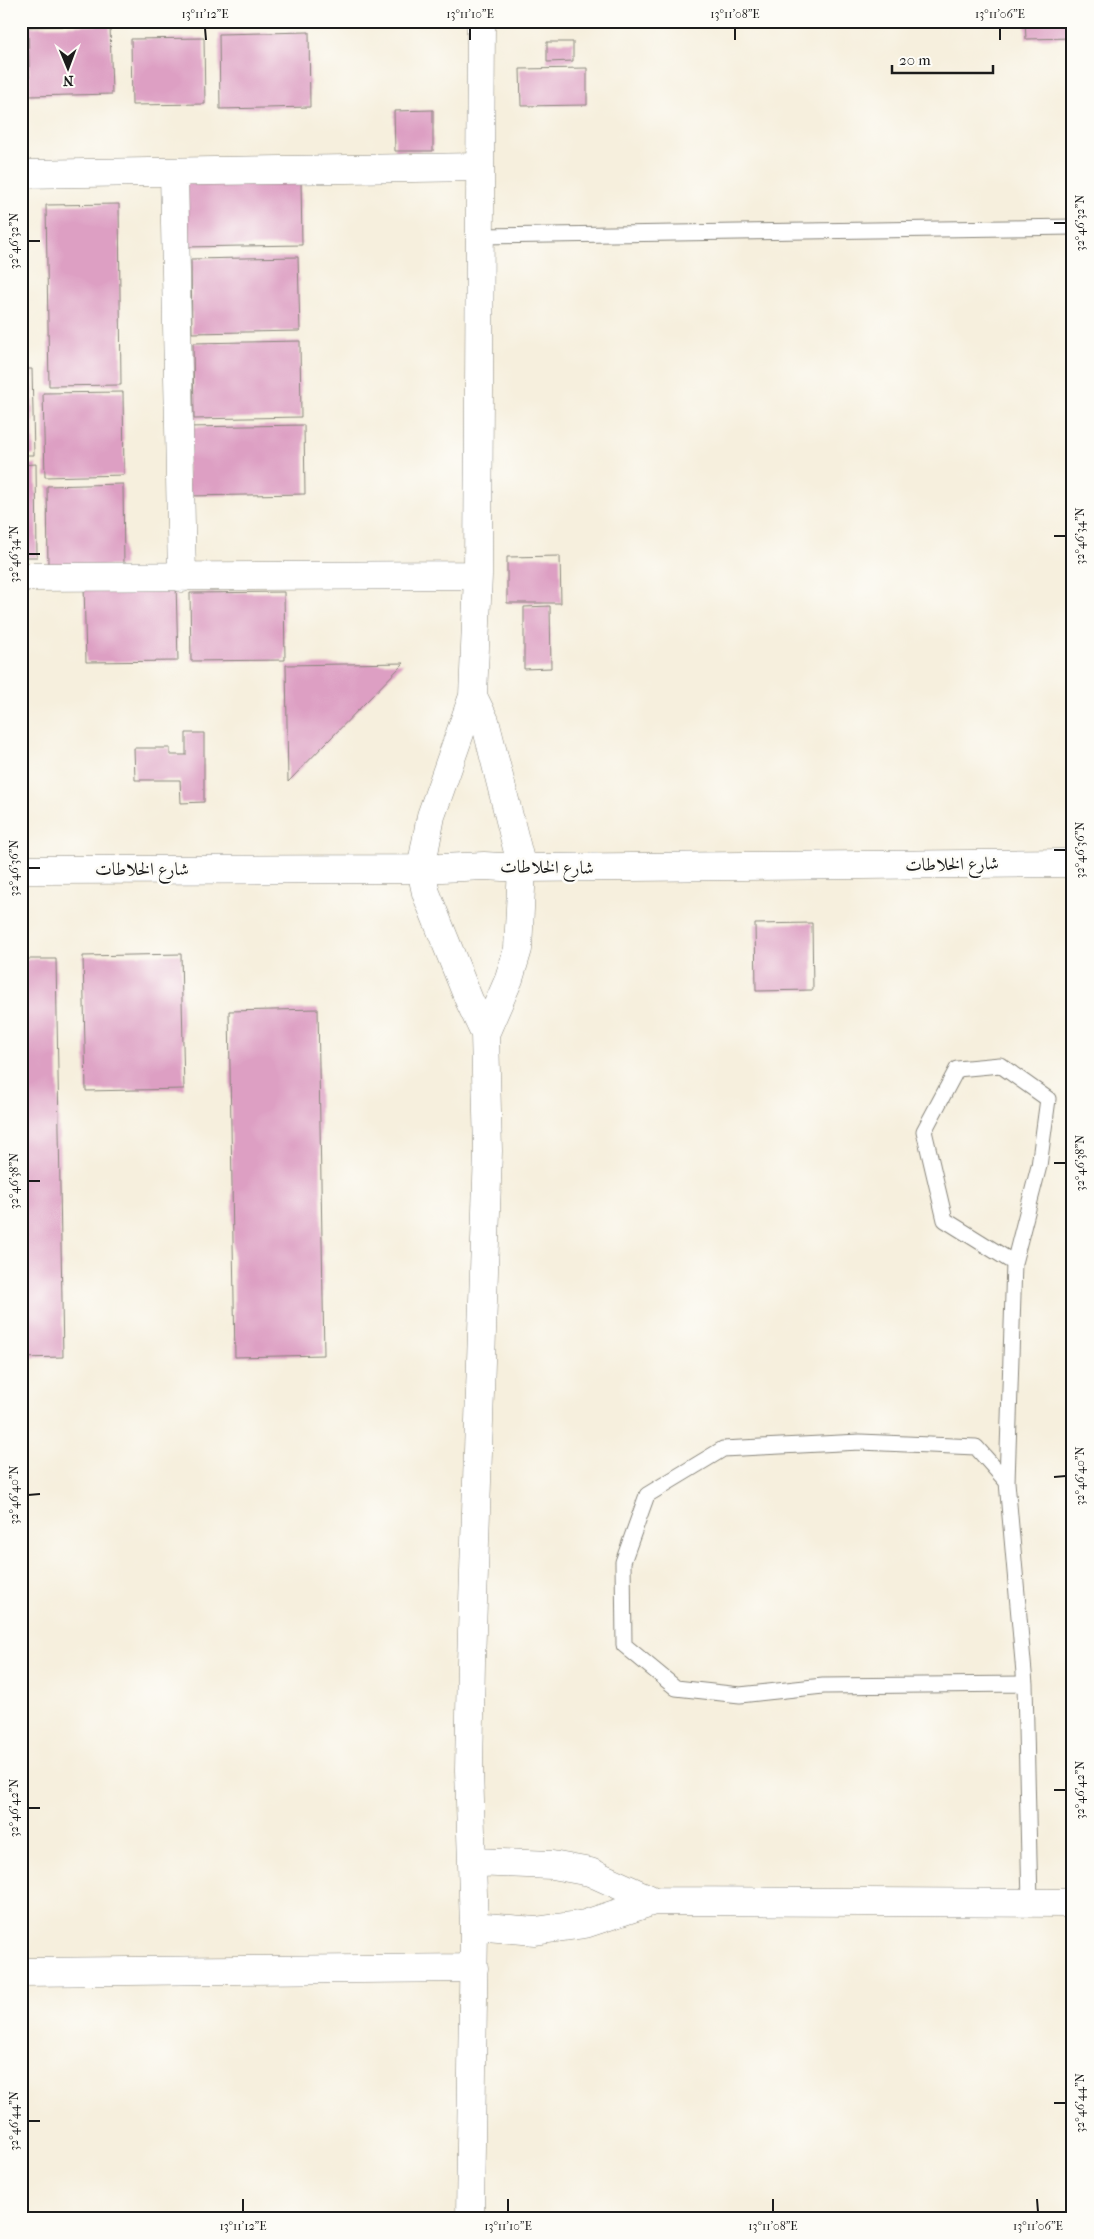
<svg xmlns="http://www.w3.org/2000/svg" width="1094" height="2239" font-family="'IM FELL French Canon',Amiri,serif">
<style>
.building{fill:#dd9fc3}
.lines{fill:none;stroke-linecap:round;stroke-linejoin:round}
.service-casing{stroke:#89867c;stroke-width:17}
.minor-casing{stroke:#89867c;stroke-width:29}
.primary-casing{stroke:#89867c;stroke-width:29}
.service{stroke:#fff;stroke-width:15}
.minor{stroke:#fff;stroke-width:28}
.primary{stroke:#fff;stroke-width:28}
.ticks{fill:none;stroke:#1c1c1c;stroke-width:2}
.labels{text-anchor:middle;stroke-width:5;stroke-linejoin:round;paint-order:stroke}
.street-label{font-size:18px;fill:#1c1c1c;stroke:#fdfcf7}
.neatline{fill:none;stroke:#1c1c1c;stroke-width:2}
.ticks-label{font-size:12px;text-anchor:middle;fill:#1c1c1c}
</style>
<rect width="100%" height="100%" fill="#fdfcf7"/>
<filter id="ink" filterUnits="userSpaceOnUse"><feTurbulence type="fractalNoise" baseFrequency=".02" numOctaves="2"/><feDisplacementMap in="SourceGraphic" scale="10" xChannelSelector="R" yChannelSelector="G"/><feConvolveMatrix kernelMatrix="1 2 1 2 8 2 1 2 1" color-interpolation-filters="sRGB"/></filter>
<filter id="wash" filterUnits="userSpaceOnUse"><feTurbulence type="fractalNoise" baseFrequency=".0096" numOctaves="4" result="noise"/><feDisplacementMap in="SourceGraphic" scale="20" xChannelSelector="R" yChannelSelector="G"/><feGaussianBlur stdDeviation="1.12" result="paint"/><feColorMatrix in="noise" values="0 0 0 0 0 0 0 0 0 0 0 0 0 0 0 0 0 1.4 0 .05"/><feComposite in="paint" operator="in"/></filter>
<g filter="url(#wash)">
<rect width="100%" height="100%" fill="#f6efdd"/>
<g id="blocks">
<path class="building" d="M 1025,21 L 1073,21 L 1073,38 L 1026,39 Z
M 110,25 L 112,94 L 30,96 L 28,27 Z
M 309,32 L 310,107 L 220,109 L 219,34 Z
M 204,38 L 205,104 L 132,105 L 131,39 Z
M 547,42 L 573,42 L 573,61 L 547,62 Z
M 587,68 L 587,105 L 521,106 L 520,69 Z
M 433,110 L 433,151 L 395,151 L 394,111 Z
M 301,181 L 302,245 L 185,247 L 184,183 Z
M 119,204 L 121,385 L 49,386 L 46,205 Z
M 298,257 L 300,331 L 192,333 L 191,259 Z
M 300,341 L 301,417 L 194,419 L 193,343 Z
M 21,369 L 32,369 L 34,455 L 21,455 Z
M 123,392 L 124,475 L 45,477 L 43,393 Z
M 304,425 L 305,494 L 188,496 L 187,427 Z
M 36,464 L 37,557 L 21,557 L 21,465 Z
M 123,484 L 124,566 L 48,567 L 47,486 Z
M 560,556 L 561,603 L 507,603 L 507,557 Z
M 176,583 L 178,661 L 86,662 L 84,585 Z
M 284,592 L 285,660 L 191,661 L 190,593 Z
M 550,606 L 551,668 L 524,669 L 524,607 Z
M 404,663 L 288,782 L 286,665 Z
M 186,733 L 204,733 L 204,802 L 181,803 L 180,780 L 135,780 L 134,748 L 170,748 L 170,755 L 186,755 Z
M 812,923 L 813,990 L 756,991 L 755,924 Z
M 181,954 L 184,1089 L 86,1091 L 83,956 Z
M 21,959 L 56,959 L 63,1357 L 21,1358 Z
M 318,1009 L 324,1355 L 235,1357 L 229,1011 Z"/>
</g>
</g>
<g filter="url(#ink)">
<use href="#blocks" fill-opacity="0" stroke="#89867c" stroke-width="1"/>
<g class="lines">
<g class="service-casing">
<path id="service" d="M 480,236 L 1073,227
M 1007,1482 L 1014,1263 L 1039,1166 L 1048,1099 L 1000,1065 L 957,1069 L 924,1131 L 945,1220 L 1014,1263
M 1025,1684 L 823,1686 L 740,1695 L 676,1688 L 624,1645 L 623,1562 L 647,1495 L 723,1449 L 860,1442 L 976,1447 L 1007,1482 L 1025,1684 L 1030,1903"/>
</g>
<g class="minor-casing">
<path id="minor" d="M 481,21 L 478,575 L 473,696 L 431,816 L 421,869 L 426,893 L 469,1000 L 485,1034
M 174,172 L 182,578
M 21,174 L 480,167
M 21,577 L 478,575
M 473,1862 L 552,1865 L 590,1872 L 654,1901
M 474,1926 L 535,1931 L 585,1924 L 654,1901 L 1073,1903
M 21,1972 L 474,1968
M 470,2218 L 474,1926 L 469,1770 L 471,1662 L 488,1151 L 485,1034 L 509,979 L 518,949 L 522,868 L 485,721 L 473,696"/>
</g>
<g class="primary-casing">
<path id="primary" d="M 21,870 L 421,869 L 484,866 L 522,868 L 1073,863"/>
</g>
<use href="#service" class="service"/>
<use href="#minor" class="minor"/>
<use href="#primary" class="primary"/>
</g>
</g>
<path class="ticks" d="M 205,28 L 206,40M 470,28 L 470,40M 735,28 L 735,40M 1000,28 L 1000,40M 1054,223 L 1066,223M 28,241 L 40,241M 1054,536 L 1066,536M 28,554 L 40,554M 1054,850 L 1066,850M 28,868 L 40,868M 1054,1163 L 1066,1163M 28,1181 L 40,1181M 1054,1477 L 1066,1476M 28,1495 L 40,1494M 1054,1790 L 1066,1790M 28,1808 L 40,1808M 1054,2103 L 1066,2103M 28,2121 L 40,2121M 243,2199 L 243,2212M 508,2199 L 508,2212M 773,2199 L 773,2212M 1037,2199 L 1038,2212"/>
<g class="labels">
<g class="street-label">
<text transform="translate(952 864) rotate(-1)" y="6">شارع الخلاطات</text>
<text transform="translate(547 867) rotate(1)" y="6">شارع الخلاطات</text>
<text x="142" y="875">شارع الخلاطات</text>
</g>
</g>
<rect width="1094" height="2239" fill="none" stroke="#fdfcf7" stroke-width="55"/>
<g transform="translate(68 68) rotate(179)" stroke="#fdfcf7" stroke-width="4" paint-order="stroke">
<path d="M0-4L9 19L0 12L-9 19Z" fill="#1c1c1c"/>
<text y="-8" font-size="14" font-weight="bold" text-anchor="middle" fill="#1c1c1c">N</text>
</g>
<path d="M892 65v8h101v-8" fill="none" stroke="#1c1c1c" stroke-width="2.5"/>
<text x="899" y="65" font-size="15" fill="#1c1c1c" stroke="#fdfcf7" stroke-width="4" paint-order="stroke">20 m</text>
<rect x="28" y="28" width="1038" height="2184" class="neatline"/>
<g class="ticks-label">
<text x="205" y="18">13°11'12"E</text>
<text x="470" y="18">13°11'10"E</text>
<text x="735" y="18">13°11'08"E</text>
<text x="1000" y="18">13°11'06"E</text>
<text transform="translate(1080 223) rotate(-90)" y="4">32°46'32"N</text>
<text transform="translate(14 241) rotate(-90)" y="4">32°46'32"N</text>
<text transform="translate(1080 536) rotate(-90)" y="4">32°46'34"N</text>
<text transform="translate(14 554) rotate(-90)" y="4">32°46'34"N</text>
<text transform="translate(1080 850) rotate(-90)" y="4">32°46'36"N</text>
<text transform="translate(14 868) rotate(-90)" y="4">32°46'36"N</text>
<text transform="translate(1080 1163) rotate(-90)" y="4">32°46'38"N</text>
<text transform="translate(14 1181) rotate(-90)" y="4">32°46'38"N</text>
<text transform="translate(1080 1476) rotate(-90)" y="4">32°46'40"N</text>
<text transform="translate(14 1495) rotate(-90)" y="4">32°46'40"N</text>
<text transform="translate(1080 1790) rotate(-90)" y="4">32°46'42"N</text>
<text transform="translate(14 1808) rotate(-90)" y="4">32°46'42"N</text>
<text transform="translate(1080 2103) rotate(-90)" y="4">32°46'44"N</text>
<text transform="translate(14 2121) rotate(-90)" y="4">32°46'44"N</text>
<text x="243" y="2230">13°11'12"E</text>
<text x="508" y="2230">13°11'10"E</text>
<text x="773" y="2230">13°11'08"E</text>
<text x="1038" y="2230">13°11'06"E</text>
</g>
</svg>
